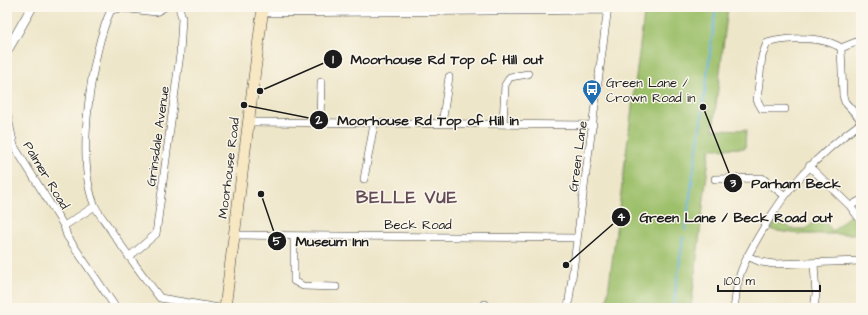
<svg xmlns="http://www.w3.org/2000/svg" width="868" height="315" font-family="'Architects Daughter',sans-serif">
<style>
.green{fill:#9dc06a;stroke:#5c6e43}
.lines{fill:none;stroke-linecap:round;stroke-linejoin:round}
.stream{stroke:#65b2de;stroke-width:2}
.minor-casing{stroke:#3c3a36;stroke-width:8}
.tertiary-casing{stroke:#3c3a36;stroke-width:10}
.secondary-casing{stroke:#3c3a36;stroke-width:12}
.minor{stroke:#fff;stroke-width:7}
.tertiary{stroke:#fff;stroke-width:9}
.secondary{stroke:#f7e8c3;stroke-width:11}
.labels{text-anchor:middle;stroke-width:3;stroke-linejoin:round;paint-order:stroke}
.poi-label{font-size:13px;fill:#1c1c1c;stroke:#fbf7ec;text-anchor:start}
.street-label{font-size:13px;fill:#1c1c1c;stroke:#fbf7ec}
.district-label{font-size:17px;font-weight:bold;letter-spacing:1px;fill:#634c57;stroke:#fbf7ec}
.leader{fill:none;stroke:#1c1c1c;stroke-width:1.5}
.callout-dot{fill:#1c1c1c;stroke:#fbf7ec;stroke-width:1.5}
.mark-label{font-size:12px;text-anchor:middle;font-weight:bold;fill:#fff}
.callout-label{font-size:14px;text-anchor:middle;font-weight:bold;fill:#1c1c1c;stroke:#fbf7ec;stroke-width:3;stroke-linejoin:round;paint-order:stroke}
</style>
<rect width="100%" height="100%" fill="#fbf7ec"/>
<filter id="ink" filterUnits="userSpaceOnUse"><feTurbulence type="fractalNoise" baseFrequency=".025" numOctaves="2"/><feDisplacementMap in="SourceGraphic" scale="8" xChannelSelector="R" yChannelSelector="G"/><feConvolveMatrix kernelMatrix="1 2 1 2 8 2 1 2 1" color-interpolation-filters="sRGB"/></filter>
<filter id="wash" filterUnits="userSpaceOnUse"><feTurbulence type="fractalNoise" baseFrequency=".012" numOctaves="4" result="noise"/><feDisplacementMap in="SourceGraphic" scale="16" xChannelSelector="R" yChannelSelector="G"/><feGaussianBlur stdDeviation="0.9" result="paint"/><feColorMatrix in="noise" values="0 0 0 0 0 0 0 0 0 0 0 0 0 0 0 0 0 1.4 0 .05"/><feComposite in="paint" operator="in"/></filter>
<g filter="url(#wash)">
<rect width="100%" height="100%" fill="#eee6c9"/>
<path class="green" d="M 645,7 L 728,7 L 713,129 L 746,130 L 745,148 L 710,149 L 691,308 L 606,308 Z
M 850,215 L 857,224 L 860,234 L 799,234 L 771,230 L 778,216 L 791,229 L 806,229 L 820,217 L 833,231 Z"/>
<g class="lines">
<path class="stream" d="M 685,230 L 703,107 L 716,7
M 673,308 L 683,237"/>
</g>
</g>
<g filter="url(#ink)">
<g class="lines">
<g class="minor-casing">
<path id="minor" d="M 165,7 L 156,12 L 121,8 L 111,10 C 91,51 75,165 95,206 C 99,215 107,223 112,232 C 127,254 143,276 160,298 L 219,308
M 263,13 L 608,10
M 841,48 L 861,40
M 785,109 L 762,109 L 757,100 L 762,56 L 767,43 C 786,37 824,36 841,48 L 843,96 L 845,102 L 861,120
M 7,113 L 14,146 L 64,226
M 248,122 L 593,125
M 320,123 L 321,82
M 442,124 L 449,77
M 503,124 L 505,85 L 510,77 L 528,74
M 809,166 L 850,206 L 861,221
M 364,179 L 374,124
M 715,179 L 762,178 L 784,195
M 95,206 L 64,226 L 67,236 L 116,308
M 850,206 L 861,200
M 234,235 L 577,238
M 294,236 L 294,281 L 303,286 L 336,287
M 747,256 L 761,262 L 774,264 L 861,261
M 129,257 L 156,234 L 180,54 L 182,18 L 179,7
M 485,308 L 485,304
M 568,308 L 608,7
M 734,308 C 736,298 736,288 739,278 C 743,262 752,248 760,234 C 787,187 817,155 861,123
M 814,308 L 816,294 L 814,264"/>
</g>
<g class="tertiary-casing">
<path id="tertiary" d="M 7,51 L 32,7"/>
</g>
<g class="secondary-casing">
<path id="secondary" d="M 225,308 L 263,7"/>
</g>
<use href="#minor" class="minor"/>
<use href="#tertiary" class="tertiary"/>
<use href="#secondary" class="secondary"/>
</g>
</g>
<defs>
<g id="bus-pin" transform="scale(1)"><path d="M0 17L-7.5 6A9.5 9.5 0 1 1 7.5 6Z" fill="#1f6fb2" stroke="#fbf7ec"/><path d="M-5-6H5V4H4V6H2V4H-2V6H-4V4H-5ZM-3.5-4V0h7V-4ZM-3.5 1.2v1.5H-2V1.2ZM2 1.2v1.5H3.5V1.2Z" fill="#fff"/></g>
</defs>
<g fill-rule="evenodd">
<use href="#bus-pin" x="592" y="89"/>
</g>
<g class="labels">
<g class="poi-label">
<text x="606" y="87">Green Lane /<tspan x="606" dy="15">Crown Road in</tspan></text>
</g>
<g class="street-label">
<text transform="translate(157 136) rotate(-82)" y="5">Grinsdale Avenue</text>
<text transform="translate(577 156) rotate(-82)" y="5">Green Lane</text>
<text transform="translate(228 168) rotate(-83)" y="5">Moorhouse Road</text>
<text transform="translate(47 175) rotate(59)" y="5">Palmer Road</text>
<text x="418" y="229">Beck Road</text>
</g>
<g class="district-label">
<text x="407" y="203">BELLE VUE</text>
</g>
</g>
<path class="leader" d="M260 91L333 59M244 105L319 120M703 107L733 183M566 265L621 217M261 194L277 241"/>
<g class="callout-dot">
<circle cx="260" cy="91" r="4"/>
<circle cx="244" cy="105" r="4"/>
<circle cx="703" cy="107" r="4"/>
<circle cx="566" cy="265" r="4"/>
<circle cx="261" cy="194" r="4"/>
<circle cx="333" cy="59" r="10"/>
<circle cx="319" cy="120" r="10"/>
<circle cx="733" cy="183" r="10"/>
<circle cx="621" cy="217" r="10"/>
<circle cx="277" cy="241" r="10"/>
</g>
<g class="mark-label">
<text x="333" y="63">1</text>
<text x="319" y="124">2</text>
<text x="733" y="187">3</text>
<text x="621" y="221">4</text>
<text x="277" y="245">5</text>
</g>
<g class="callout-label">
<text x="447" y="64">Moorhouse Rd Top of Hill out</text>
<text x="428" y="125">Moorhouse Rd Top of Hill in</text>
<text x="796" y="188">Parham Beck</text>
<text x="736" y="222">Green Lane / Beck Road out</text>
<text x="332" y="246">Museum Inn</text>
</g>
<rect width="868" height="315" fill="none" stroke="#fbf7ec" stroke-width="24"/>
<path d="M718 285v6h102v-6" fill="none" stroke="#1c1c1c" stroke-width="2"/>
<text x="724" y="285" font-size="12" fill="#1c1c1c" stroke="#fbf7ec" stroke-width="3" paint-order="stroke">100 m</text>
</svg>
